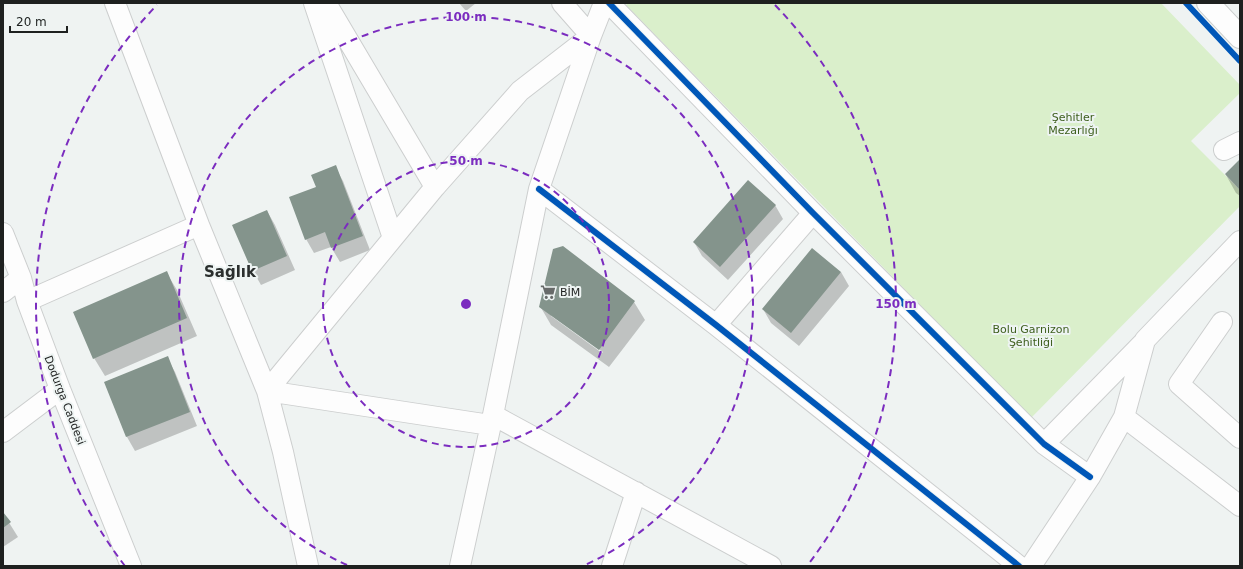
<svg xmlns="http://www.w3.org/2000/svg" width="1243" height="569" font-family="'DejaVu Sans',sans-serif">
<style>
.green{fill:#daefcb}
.shadow{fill:#0003;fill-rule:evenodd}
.building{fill:#84948c}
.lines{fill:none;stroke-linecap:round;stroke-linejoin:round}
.minor-casing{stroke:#cccece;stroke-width:22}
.major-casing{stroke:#cccece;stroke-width:24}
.minor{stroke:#fdfdfd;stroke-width:20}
.major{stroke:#fdfdfd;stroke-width:22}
.cycleway-casing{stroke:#eef4f3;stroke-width:8}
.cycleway{stroke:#0057b8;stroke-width:6}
.ring{fill:none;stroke:#7b2cbf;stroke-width:2;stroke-dasharray:7 5}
.labels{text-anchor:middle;stroke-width:4;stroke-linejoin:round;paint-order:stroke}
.park-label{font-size:11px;fill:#3d5e1c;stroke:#eef4f3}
.poi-label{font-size:11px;fill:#1e201f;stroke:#eef4f3;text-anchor:start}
.street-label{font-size:11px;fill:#1e201f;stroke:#eef4f3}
.district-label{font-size:15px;font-weight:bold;fill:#2b2f2e;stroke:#eef4f3}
.centre{fill:#7b2cbf;stroke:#eef4f3;stroke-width:2}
.ring-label{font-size:12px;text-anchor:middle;font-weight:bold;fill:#7b2cbf;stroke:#eef4f3;stroke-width:4;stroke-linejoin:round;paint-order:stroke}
</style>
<rect width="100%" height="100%" fill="#eff3f2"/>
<path class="green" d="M 628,3 L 1161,3 L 1240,85 L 1240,93 L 1191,141 L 1240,190 L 1240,206 L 1031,418 L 626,5 Z"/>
<path class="shadow" d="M 459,3 L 476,3 L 466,11 Z
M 1240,161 L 1240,196 L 1236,193 L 1226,175 Z
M 335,167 L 343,181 L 370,250 L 340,262 L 331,247 L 314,253 L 306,239 L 317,187 Z
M 775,205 L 783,219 L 728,280 L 702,256 L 694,242 Z
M 267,211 L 275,225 L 295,270 L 261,285 L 253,271 L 234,226 Z
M 166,272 L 177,290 L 197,336 L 105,376 L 94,358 Z
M 841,272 L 849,286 L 799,346 L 771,323 L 763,309 Z
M 634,302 L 645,320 L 609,367 L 551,325 L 540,306 ZM 551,314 L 603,352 L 602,353 L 551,316 Z
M 167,358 L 175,372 L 197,426 L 135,451 L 127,437 L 105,382 Z
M 3,513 L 18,537 L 3,547 Z"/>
<path class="building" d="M 1240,159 L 1240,190 L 1225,174 Z
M 336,165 L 363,236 L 331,248 L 325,232 L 305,240 L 289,197 L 316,187 L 311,175 Z
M 748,180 L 776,205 L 720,267 L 693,242 Z
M 267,210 L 287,256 L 252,271 L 232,225 Z
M 563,246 L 635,301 L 599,350 L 539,307 L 553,249 Z
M 812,248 L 841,272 L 791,333 L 762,309 Z
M 167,271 L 187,318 L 93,359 L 73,312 Z
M 168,356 L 190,412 L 126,437 L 104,382 Z
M 3,512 L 11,522 L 3,528 Z"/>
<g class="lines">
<g class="minor-casing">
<path id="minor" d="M 115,3 L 199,225 L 267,391 L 283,452 L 308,566
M 314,3 L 393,238 L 435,187 L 520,91 L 591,36 L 562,3
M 326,3 L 435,187
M 609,3 L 813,213 L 1044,444 L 1090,477
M 1224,150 L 1240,142
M 539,189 L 716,325 L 1019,566
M 3,233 L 21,278 L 27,301 L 60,389 L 131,566
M 3,292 L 21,278
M 27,301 L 199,225
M 1222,322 L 1179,384 L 1240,438
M 716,325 L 813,213
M 267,391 L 490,425
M 267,391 L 393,238
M 493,415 L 771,566
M 1124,417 L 1240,506
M 3,432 L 60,389
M 1044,444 L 1144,342
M 460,566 L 493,415 L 539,189 L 591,36 L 604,3
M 612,566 L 636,492
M 1031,566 L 1090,477 L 1124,417 L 1145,340 L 1240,241"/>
</g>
<g class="major-casing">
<path id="major" d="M 1208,3 L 1240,37"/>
</g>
<use href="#minor" class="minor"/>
<use href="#major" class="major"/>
<g class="cycleway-casing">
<path id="cycleway" d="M 609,3 L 813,213 L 1044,444 L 1090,477
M 1186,3 L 1240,61
M 539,189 L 716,325 L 1019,566"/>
</g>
<use href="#cycleway" class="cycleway"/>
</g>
<g class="ring">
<circle cx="466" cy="304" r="143"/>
<path d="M347 565A287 287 0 1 1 585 565"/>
<path d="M125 566A430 430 0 0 1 157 5M775 5A430 430 0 0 1 807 566"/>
</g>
<defs>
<g id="supermarket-bare" transform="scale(1.2)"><path d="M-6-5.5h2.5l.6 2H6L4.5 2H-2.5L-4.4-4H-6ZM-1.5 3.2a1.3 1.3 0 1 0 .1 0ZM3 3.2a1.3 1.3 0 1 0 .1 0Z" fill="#676a69" stroke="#eef4f3" stroke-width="2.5" paint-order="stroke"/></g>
</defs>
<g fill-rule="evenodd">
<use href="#supermarket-bare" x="548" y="292"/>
</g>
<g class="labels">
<g class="park-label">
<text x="1073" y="121">Şehitler<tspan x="1073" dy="13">Mezarlığı</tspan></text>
<text x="1031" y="333">Bolu Garnizon<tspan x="1031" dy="13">Şehitliği</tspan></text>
</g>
<g class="poi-label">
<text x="560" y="296">BİM</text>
</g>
<g class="street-label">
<text transform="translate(65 400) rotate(69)" y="4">Dodurga Caddesi</text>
</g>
<g class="district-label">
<text x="230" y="277">Sağlık</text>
</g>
</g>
<circle cx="466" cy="304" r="6" class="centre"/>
<g class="ring-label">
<text x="466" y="21">100 m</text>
<text x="466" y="165">50 m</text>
<text x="896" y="308">150 m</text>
</g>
<rect width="1243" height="569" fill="none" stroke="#1e201f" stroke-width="8"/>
<path d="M10 26v6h57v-6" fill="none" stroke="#1e201f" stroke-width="2"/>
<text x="16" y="26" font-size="12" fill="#1e201f" stroke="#eef4f3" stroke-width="3" paint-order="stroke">20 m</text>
</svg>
